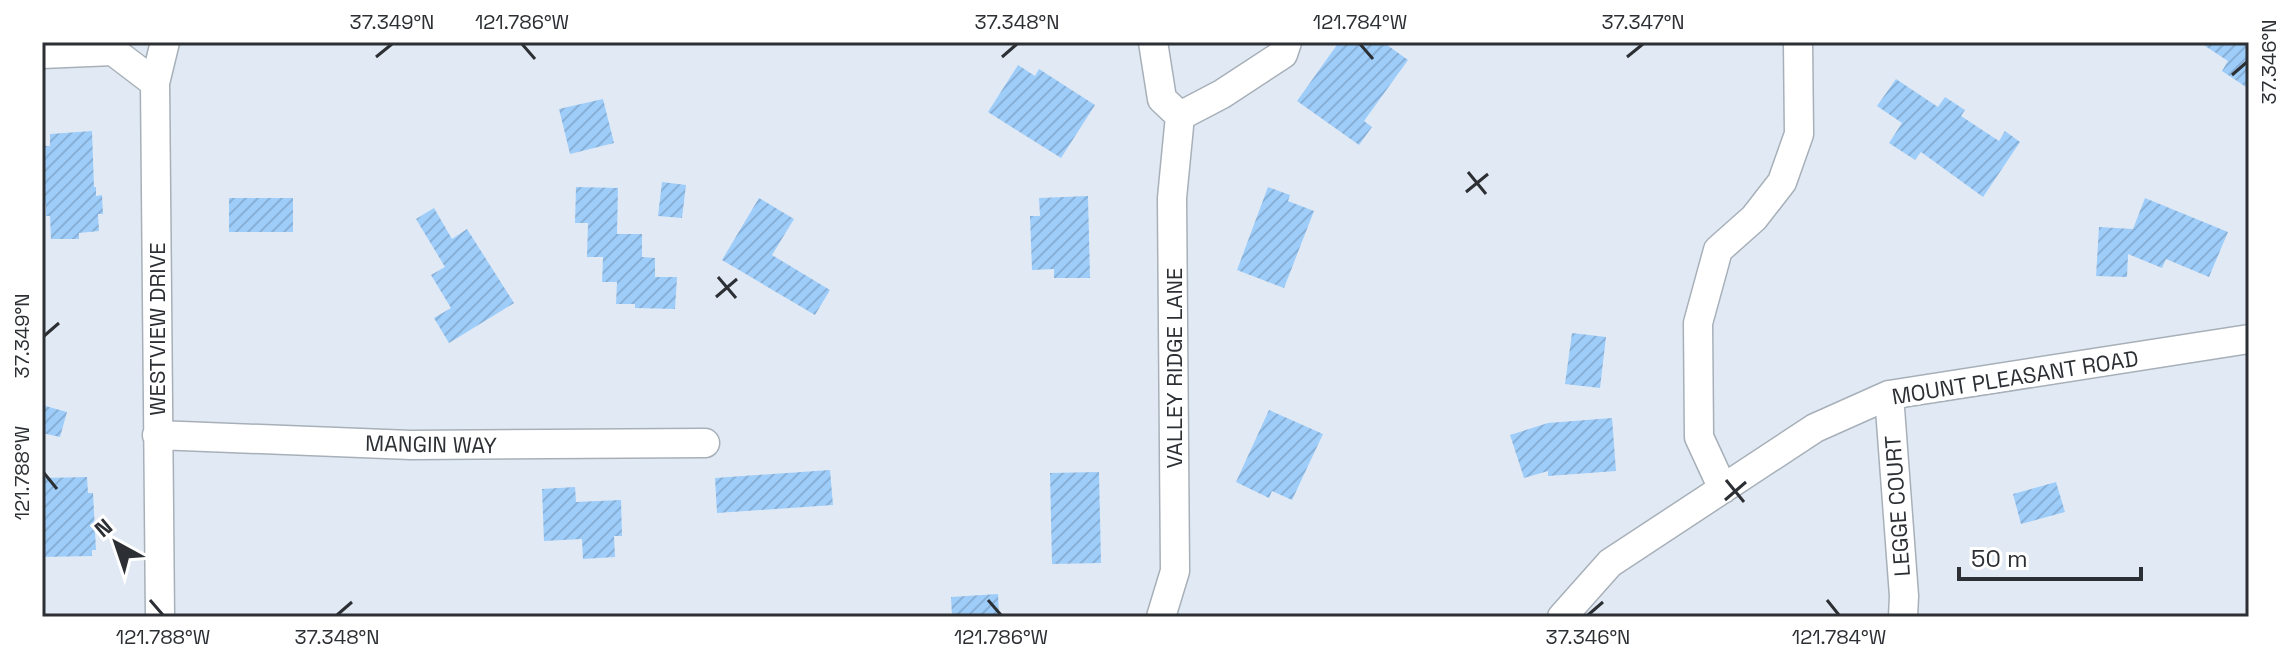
<svg xmlns="http://www.w3.org/2000/svg" width="2291" height="659" font-family="'Space Grotesk',sans-serif">
<style>
.building{fill:url(#building-hatch)}
.lines{fill:none;stroke-linecap:round;stroke-linejoin:round}
.minor-casing{stroke:#a7b0b9;stroke-width:31}
.minor{stroke:#fff;stroke-width:28}
.ticks{fill:none;stroke:#2c2f33;stroke-width:3}
.labels{text-anchor:middle;stroke-width:8;stroke-linejoin:round;paint-order:stroke}
.street-label{font-size:22px;fill:#2c2f33;stroke:#fff}
.neatline{fill:none;stroke:#2c2f33;stroke-width:3}
.ticks-label{font-size:20px;text-anchor:middle;fill:#2c2f33}
</style>
<defs>
<pattern id="building-hatch" width="6" height="6" patternUnits="userSpaceOnUse" patternTransform="scale(2)"><rect width="6" height="6" fill="#9ecdfa"/><path d="M-1 1l2-2M0 6l6-6M5 7l2-2" fill="none" stroke="#88b0d7"/></pattern>
</defs>
<rect width="100%" height="100%" fill="#e1eaf4"/>
<path class="building" d="M 1339,42 L 1383,42 L 1408,60 L 1364,121 L 1372,127 L 1359,145 L 1297,101 Z
M 2199,42 L 2249,42 L 2249,89 L 2222,71 L 2228,61 Z
M 1018,65 L 1035,76 L 1039,69 L 1095,105 L 1061,158 L 988,112 Z
M 1896,79 L 1938,107 L 1945,97 L 1965,110 L 1961,116 L 1999,141 L 2005,131 L 2020,142 L 1983,197 L 1921,152 L 1915,160 L 1889,143 L 1902,123 L 1877,106 Z
M 603,99 L 614,143 L 570,154 L 559,109 Z
M 92,131 L 94,187 L 96,187 L 96,196 L 102,195 L 103,214 L 98,214 L 99,231 L 79,233 L 79,239 L 51,239 L 50,216 L 46,216 L 46,204 L 42,200 L 42,146 L 50,146 L 50,134 Z
M 662,182 L 686,185 L 682,218 L 658,216 Z
M 576,187 L 618,188 L 617,234 L 642,234 L 642,257 L 655,258 L 655,277 L 677,277 L 675,309 L 635,308 L 635,304 L 616,304 L 617,282 L 602,282 L 603,257 L 587,257 L 588,223 L 575,223 Z
M 1268,187 L 1290,195 L 1288,201 L 1314,211 L 1284,288 L 1237,270 Z
M 1088,196 L 1090,278 L 1054,278 L 1054,269 L 1032,270 L 1030,216 L 1040,216 L 1039,198 Z
M 229,198 L 293,198 L 293,232 L 229,232 Z
M 759,198 L 794,219 L 772,255 L 830,290 L 815,315 L 722,260 Z
M 2145,198 L 2228,232 L 2209,277 L 2166,259 L 2162,268 L 2128,254 L 2127,277 L 2096,276 L 2099,227 L 2133,229 Z
M 434,208 L 452,239 L 467,229 L 514,303 L 449,343 L 434,318 L 451,308 L 431,275 L 445,267 L 416,219 Z
M 1572,333 L 1606,337 L 1600,388 L 1565,384 Z
M 42,405 L 67,412 L 60,437 L 42,433 Z
M 1269,410 L 1323,434 L 1292,500 L 1272,491 L 1269,498 L 1236,482 Z
M 1612,418 L 1616,471 L 1548,476 L 1548,471 L 1524,478 L 1510,435 L 1548,423 Z
M 830,470 L 833,505 L 717,513 L 715,478 Z
M 1099,472 L 1101,563 L 1052,564 L 1050,473 Z
M 87,477 L 88,493 L 93,493 L 96,550 L 92,550 L 92,556 L 42,557 L 42,478 Z
M 2056,482 L 2065,512 L 2021,524 L 2013,494 Z
M 575,487 L 576,502 L 621,500 L 622,536 L 614,536 L 615,557 L 583,559 L 582,539 L 544,541 L 542,489 Z
M 998,594 L 999,617 L 952,617 L 951,597 Z"/>
<g class="lines">
<g class="minor-casing">
<path id="minor" d="M 1153,42 L 1162,99 L 1180,116
M 42,54 L 113,51 L 155,83
M 1180,116 L 1222,94 L 1283,54 L 1287,42
M 1889,395 L 1904,596 L 1903,617
M 157,435 L 411,445 L 705,443
M 1723,489 L 1699,437 L 1698,323 L 1718,250 L 1754,218 L 1782,182 L 1799,134 L 1798,42
M 160,617 L 155,83 L 165,42
M 1161,617 L 1175,571 L 1172,198 L 1180,116
M 1562,617 L 1610,563 L 1815,428 L 1889,395 L 2249,339"/>
</g>
<use href="#minor" class="minor"/>
</g>
<path class="ticks" d="M 522,44 L 535,59M 1360,44 L 1373,59M 376,57 L 392,44M 1002,57 L 1017,44M 1627,57 L 1643,44M 2232,75 L 2247,62M 1468,172 L 1486,194M 1466,192 L 1488,174M 718,277 L 736,298M 716,297 L 737,279M 44,336 L 59,323M 44,473 L 57,489M 1726,480 L 1744,502M 1725,500 L 1746,482M 150,600 L 163,615M 988,600 L 1001,615M 1827,600 L 1839,615M 337,615 L 352,602M 1588,615 L 1603,602"/>
<g class="labels">
<g class="street-label">
<text transform="translate(157 329) rotate(-90)" y="8">WESTVIEW DRIVE</text>
<text transform="translate(1174 368) rotate(-90)" y="8">VALLEY RIDGE LANE</text>
<text transform="translate(2015 377) rotate(-9)" y="8">MOUNT PLEASANT ROAD</text>
<text transform="translate(431 444) rotate(1)" y="8">MANGIN WAY</text>
<text transform="translate(1897 506) rotate(-94)" y="8">LEGGE COURT</text>
</g>
</g>
<rect width="2291" height="659" fill="none" stroke="#ffffff" stroke-width="88"/>
<g transform="translate(116 543) rotate(320)" stroke="#ffffff" stroke-width="6" paint-order="stroke">
<path d="M0-6L14 30L0 20L-14 30Z" fill="#2c2f33"/>
<text y="-12" font-size="22" font-weight="bold" text-anchor="middle" fill="#2c2f33">N</text>
</g>
<path d="M1959 567v12h182v-12" fill="none" stroke="#2c2f33" stroke-width="4"/>
<text x="1971" y="567" font-size="24" fill="#2c2f33" stroke="#ffffff" stroke-width="6" paint-order="stroke">50 m</text>
<rect x="44" y="44" width="2203" height="571" class="neatline"/>
<g class="ticks-label">
<text x="392" y="29">37.349°N</text>
<text x="522" y="29">121.786°W</text>
<text x="1017" y="29">37.348°N</text>
<text x="1360" y="29">121.784°W</text>
<text x="1643" y="29">37.347°N</text>
<text transform="translate(2269 62) rotate(-90)" y="7">37.346°N</text>
<text transform="translate(22 336) rotate(-90)" y="7">37.349°N</text>
<text transform="translate(22 473) rotate(-90)" y="7">121.788°W</text>
<text x="163" y="644">121.788°W</text>
<text x="337" y="644">37.348°N</text>
<text x="1001" y="644">121.786°W</text>
<text x="1588" y="644">37.346°N</text>
<text x="1839" y="644">121.784°W</text>
</g>
</svg>
